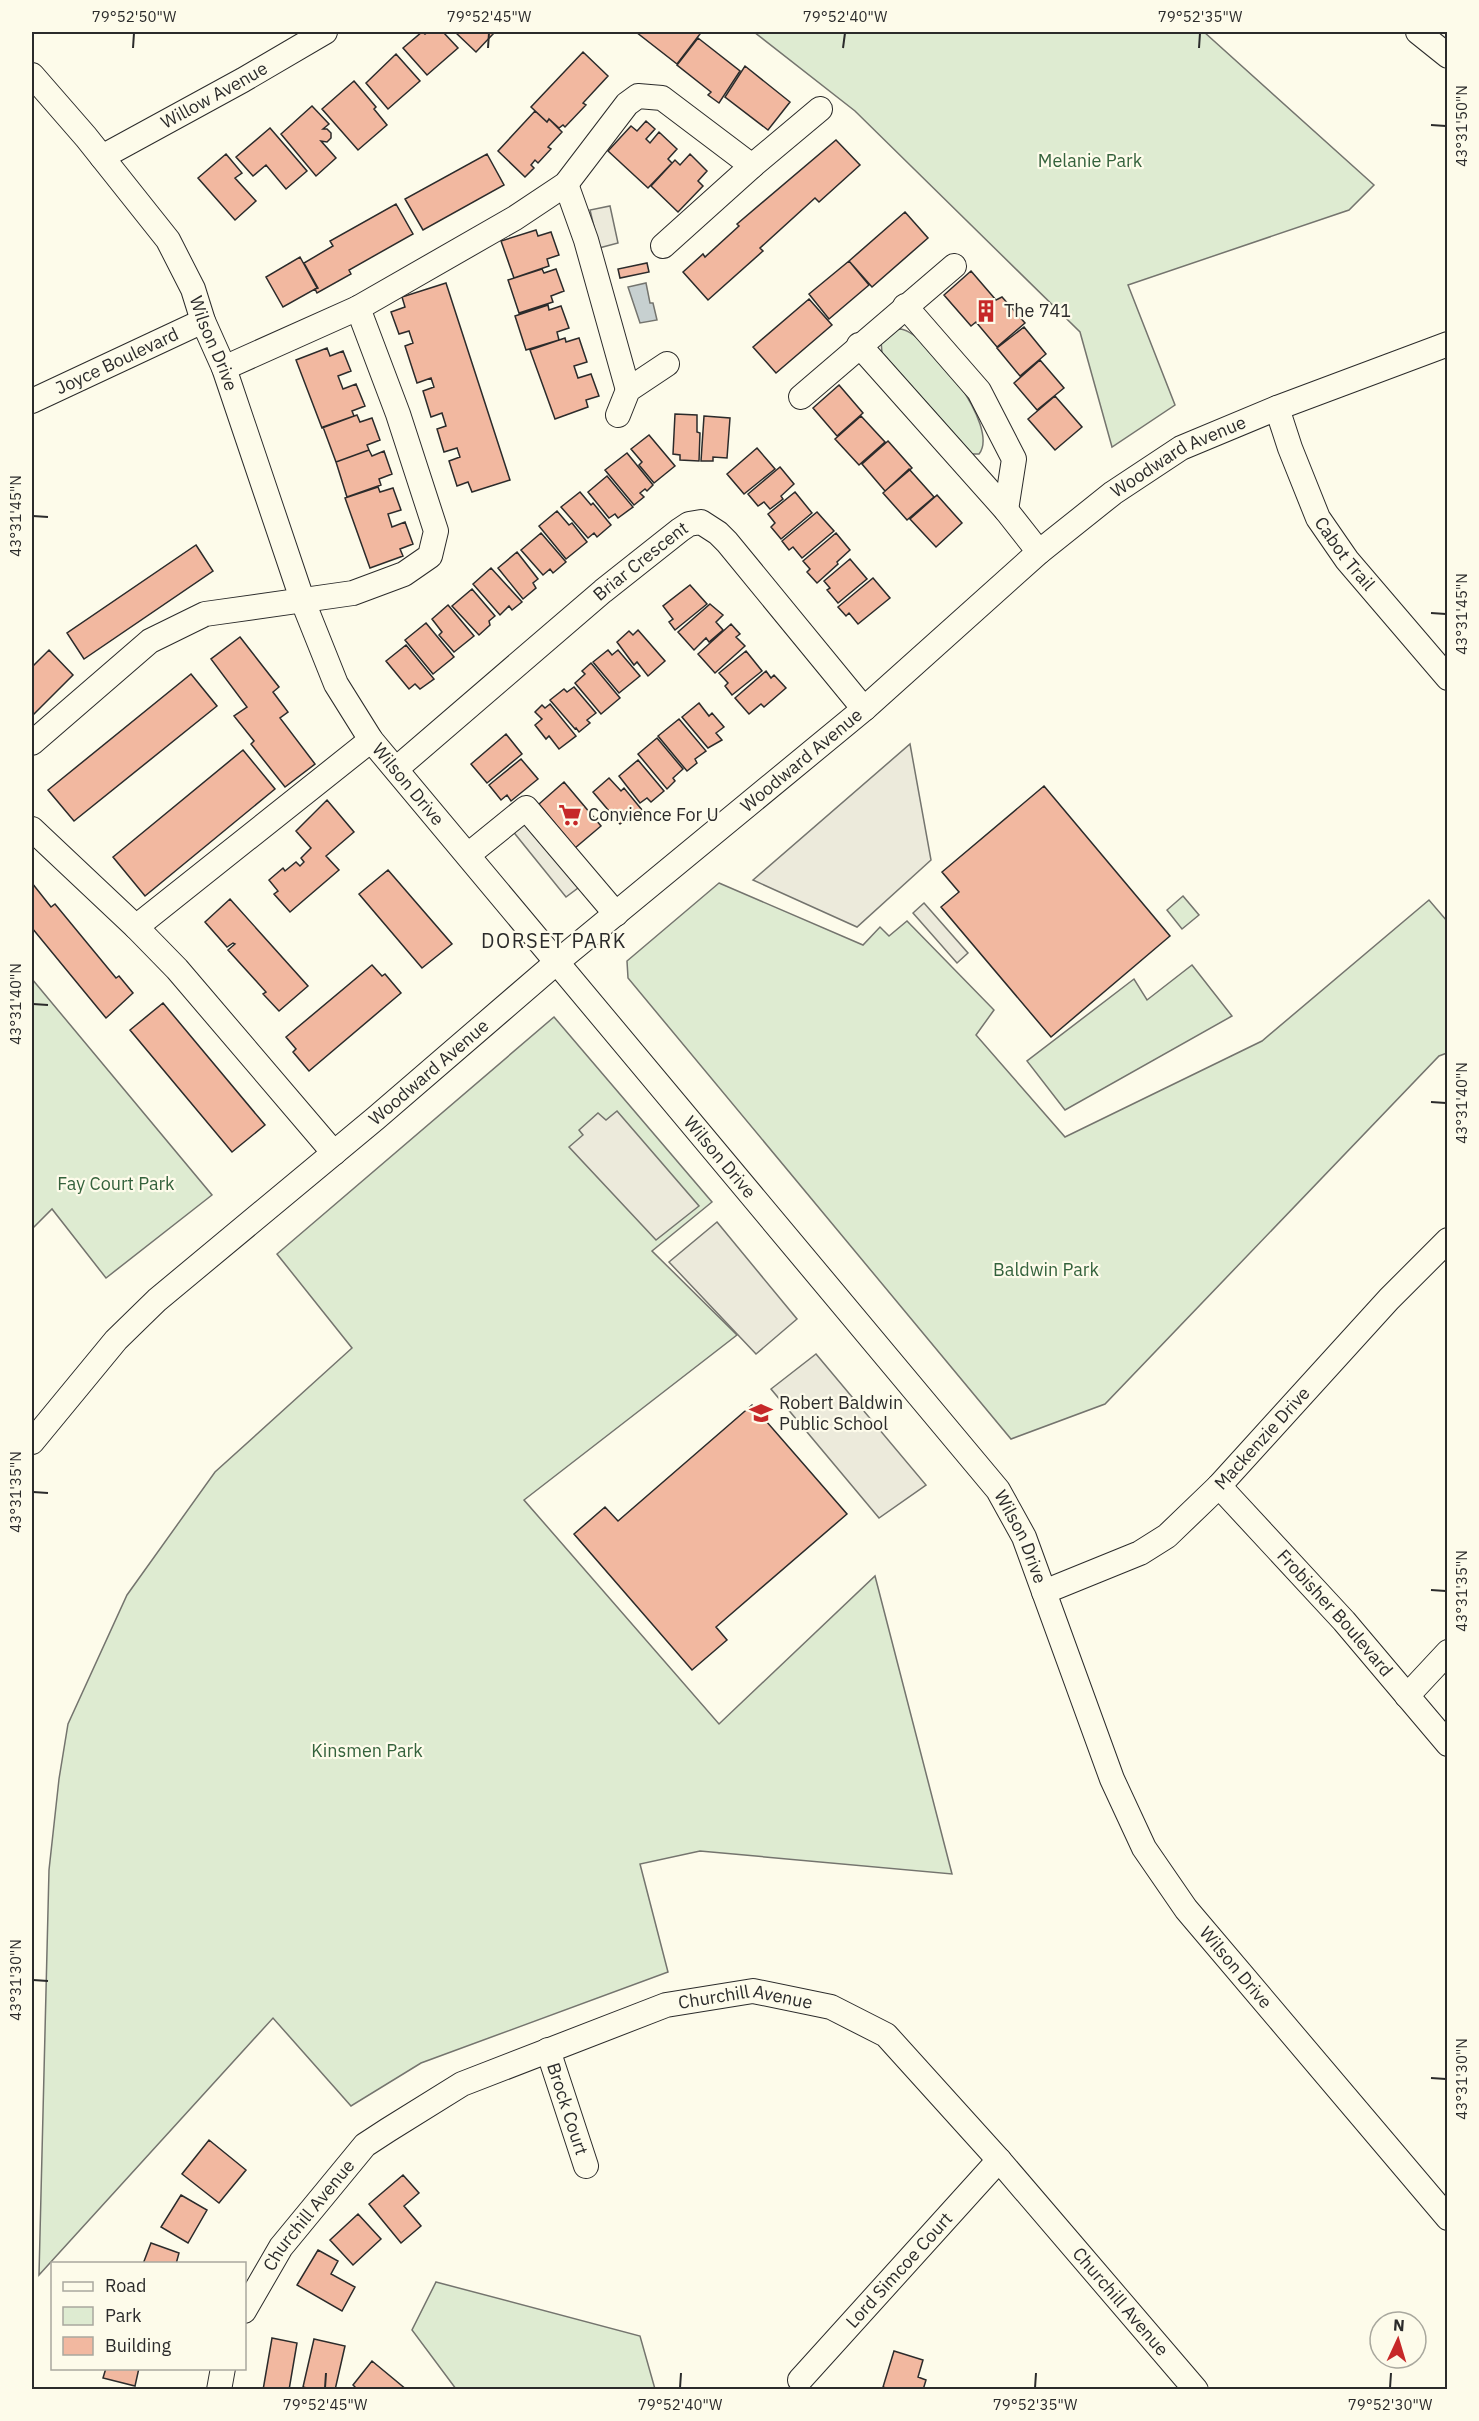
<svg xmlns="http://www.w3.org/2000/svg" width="1479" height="2421" font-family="'IBM Plex Sans',sans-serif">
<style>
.green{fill:#deebd1;stroke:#74746e;stroke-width:1.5}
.parking{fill:#eceadb;stroke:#74746e;stroke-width:1.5}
.water{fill:#c7d0d0;stroke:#74746e;stroke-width:1.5}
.building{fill:#f2b8a0;stroke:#2b2b2b;stroke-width:1.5}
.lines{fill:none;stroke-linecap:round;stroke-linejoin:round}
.minor-casing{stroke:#2b2b2b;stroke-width:26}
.minor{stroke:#fdfbea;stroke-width:24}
.ticks{fill:none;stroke:#2b2b2b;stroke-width:2}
.labels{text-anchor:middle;stroke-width:4.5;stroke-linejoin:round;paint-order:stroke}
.street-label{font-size:18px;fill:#2b2b2b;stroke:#fdfbea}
.park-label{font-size:18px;fill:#34623c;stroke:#fdfbea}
.poi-label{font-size:18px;fill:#2b2b2b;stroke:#fdfbea;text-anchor:start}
.neighbourhood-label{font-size:20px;letter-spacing:1.5px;fill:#2b2b2b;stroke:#fdfbea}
.neatline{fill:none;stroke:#2b2b2b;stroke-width:2}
.ticks-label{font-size:15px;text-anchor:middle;fill:#2b2b2b}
</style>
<rect width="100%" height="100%" fill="#fdfbea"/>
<path class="green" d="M 754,32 L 1204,32 L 1374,185 L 1349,210 L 1128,285 L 1175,405 L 1112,447 L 1080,332 L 855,111 Z
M 901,329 C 928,334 1001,427 979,454 L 972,454 L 882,353 L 881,341 L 893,330 Z
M 719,883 L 863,945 L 880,927 L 889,936 L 907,921 L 994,1010 L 976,1035 L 1065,1137 L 1262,1041 L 1429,900 L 1447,921 L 1447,1053 L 1439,1056 L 1105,1404 L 1011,1439 L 628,978 L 627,961 Z
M 1183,896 L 1199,915 L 1182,929 L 1167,910 Z
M 1192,965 L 1232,1016 L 1065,1110 L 1027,1061 L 1134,979 L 1147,1000 Z
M 32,979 L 212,1195 L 106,1278 L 52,1209 L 32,1229 Z
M 554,1017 L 712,1202 L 652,1251 L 737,1335 L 524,1500 L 719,1724 L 875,1576 L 952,1874 L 700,1851 L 640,1864 L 668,1972 L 421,2063 L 351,2106 L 273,2018 L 39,2275 L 49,1870 L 59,1779 L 68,1724 L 127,1595 L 215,1472 L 352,1348 L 277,1254 Z
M 436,2282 L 640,2336 L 655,2389 L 456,2389 L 412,2330 Z"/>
<path class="parking" d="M 610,206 L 618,243 L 599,248 L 590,210 Z
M 910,744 L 931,860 L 857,927 L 753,880 Z
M 535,803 L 594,876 L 566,897 L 507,824 Z
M 924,903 L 968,953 L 957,963 L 913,913 Z
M 617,1111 L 699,1206 L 656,1240 L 569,1147 L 583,1135 L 579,1130 L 598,1113 L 606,1120 Z
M 717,1222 L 797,1319 L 756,1354 L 669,1262 Z
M 816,1354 L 926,1485 L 879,1518 L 771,1389 Z"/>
<path class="water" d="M 646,283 L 650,303 L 653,303 L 657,320 L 640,323 L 628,287 Z"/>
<path class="building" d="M 422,32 L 425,34 L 428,32 L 443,32 L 458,48 L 427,75 L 403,48 Z
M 455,32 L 491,32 L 493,34 L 476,52 Z
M 636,32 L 697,32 L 700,34 L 677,64 Z
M 698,38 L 740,71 L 719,103 L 708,95 L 711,92 L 677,65 Z
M 583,52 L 608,76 L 583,103 L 586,105 L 565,127 L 563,125 L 559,128 L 549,119 L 547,122 L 531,107 Z
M 396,54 L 420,81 L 388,109 L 366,83 Z
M 745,66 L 790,102 L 768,130 L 725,97 Z
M 354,81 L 376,107 L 374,109 L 387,125 L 358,150 L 322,109 Z
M 312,106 L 329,124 L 323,129 L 327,129 L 331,133 L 331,138 L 327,142 L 321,141 L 336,158 L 316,176 L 281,134 Z
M 535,111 L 547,122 L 549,119 L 562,132 L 548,147 L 551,149 L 538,163 L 535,160 L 531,165 L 534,168 L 525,177 L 498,151 Z
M 646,121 L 655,129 L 646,139 L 650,143 L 659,132 L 677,149 L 668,159 L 672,163 L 648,188 L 608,151 L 631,126 L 637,131 Z
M 270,128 L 307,171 L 286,189 L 266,165 L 253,176 L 236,157 Z
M 836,140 L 860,165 L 819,202 L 815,198 L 760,248 L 763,251 L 708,300 L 683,272 L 703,254 L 705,257 L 739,226 L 737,224 Z
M 226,154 L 242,173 L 235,178 L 256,201 L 235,220 L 198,178 Z
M 487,154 L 504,185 L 423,230 L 405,199 Z
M 690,154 L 707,171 L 698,181 L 703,186 L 678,212 L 651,186 L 675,160 L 680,165 Z
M 396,204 L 413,234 L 349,270 L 351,274 L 317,293 L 315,289 L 318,288 L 304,263 L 333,246 L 330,241 Z
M 905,212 L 928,238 L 872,287 L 849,261 Z
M 536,230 L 538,236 L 551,232 L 559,255 L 547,259 L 549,266 L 514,278 L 501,241 Z
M 300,257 L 317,288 L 283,307 L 266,277 Z
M 849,261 L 869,285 L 829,319 L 809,294 Z
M 647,263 L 649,272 L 620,278 L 618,269 Z
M 542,269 L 544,273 L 556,269 L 564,291 L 551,296 L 553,302 L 519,313 L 508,280 Z
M 971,271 L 996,300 L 1002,297 L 1025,323 L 997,347 L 976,322 L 971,326 L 944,295 Z
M 446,283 L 510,480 L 472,492 L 468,482 L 457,486 L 449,461 L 460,457 L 457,448 L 444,452 L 437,429 L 446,426 L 442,413 L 431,417 L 423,391 L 434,387 L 431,378 L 417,383 L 405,346 L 413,343 L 409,331 L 399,334 L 391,312 L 405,307 L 402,297 Z
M 809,299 L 832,325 L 776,373 L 753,347 Z
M 548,305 L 549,310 L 561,306 L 569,328 L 557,332 L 559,340 L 526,350 L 515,316 Z
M 1024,327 L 1046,354 L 1020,376 L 997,348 Z
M 565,338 L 566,342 L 579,338 L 587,362 L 574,366 L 578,378 L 591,374 L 599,396 L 586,400 L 588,407 L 555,419 L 530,350 Z
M 327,348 L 330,356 L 343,351 L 351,371 L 338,376 L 343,389 L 356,384 L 365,406 L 352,411 L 354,416 L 322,428 L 296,360 Z
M 1040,360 L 1064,388 L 1037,410 L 1014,383 Z
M 839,385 L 863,413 L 837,436 L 813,408 Z
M 1055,396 L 1082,427 L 1055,450 L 1028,419 Z
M 675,414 L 697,415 L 697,432 L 700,433 L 699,461 L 680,460 L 680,455 L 673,454 Z
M 357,415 L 360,422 L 372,418 L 380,440 L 367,445 L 369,450 L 336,462 L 323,427 Z
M 704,416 L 730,418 L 727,458 L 713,457 L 713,461 L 701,461 Z
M 861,416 L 885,442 L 859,465 L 835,439 Z
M 649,435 L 675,466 L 654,483 L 639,465 L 642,462 L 631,449 Z
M 888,441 L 912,468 L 885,491 L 862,464 Z
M 757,448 L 775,469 L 744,494 L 727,474 Z
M 369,450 L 372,456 L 384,451 L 392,474 L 379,479 L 381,485 L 347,497 L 336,462 Z
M 627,453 L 653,485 L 647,491 L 645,489 L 640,493 L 644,497 L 634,505 L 605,470 Z
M 780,467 L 794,484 L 781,496 L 783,499 L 770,509 L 764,502 L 758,506 L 748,494 Z
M 909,469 L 934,497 L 907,520 L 883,493 Z
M 607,476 L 633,507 L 618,518 L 615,514 L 609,518 L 588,492 Z
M 378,487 L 380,492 L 393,488 L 401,510 L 388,514 L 392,527 L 405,522 L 413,544 L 400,549 L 403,556 L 370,568 L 345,498 Z
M 580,492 L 591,505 L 593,503 L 611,525 L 597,537 L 594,533 L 588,538 L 561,507 Z
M 795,492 L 812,513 L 781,539 L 771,527 L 775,523 L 768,514 Z
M 937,495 L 962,523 L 936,547 L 910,519 Z
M 557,511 L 569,525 L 572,523 L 587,542 L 566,559 L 539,526 Z
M 817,512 L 834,531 L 802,558 L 793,547 L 789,550 L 782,541 Z
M 541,533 L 566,562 L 553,573 L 550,569 L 543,575 L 521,550 Z
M 836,533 L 850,550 L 837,562 L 838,564 L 817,583 L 807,572 L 810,569 L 803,561 Z
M 196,545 L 213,571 L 84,659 L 67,633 Z
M 517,552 L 538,579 L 533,583 L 536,588 L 523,599 L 498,568 Z
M 850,559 L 867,579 L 838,603 L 827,590 L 830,588 L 824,581 Z
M 491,568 L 522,602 L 512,610 L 509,606 L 500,615 L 473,584 Z
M 873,578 L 890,598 L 858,624 L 849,613 L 846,616 L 838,607 Z
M 690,585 L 707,604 L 675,630 L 669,622 L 673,619 L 663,606 Z
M 472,589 L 495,616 L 489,621 L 490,625 L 479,635 L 452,606 Z
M 710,604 L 723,615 L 716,622 L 723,630 L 709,642 L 706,638 L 694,650 L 678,632 Z
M 448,605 L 474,636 L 454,652 L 439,635 L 442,632 L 432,619 Z
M 426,623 L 454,657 L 433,674 L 405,640 Z
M 731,624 L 740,634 L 736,637 L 745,646 L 715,673 L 698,654 Z
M 638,630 L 665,661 L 648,676 L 637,662 L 634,665 L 617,642 L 629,631 L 633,635 Z
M 240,637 L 279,687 L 273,692 L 288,712 L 280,718 L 315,764 L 285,787 L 251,744 L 254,741 L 234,716 L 247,707 L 211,659 Z
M 406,645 L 434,679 L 420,689 L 415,684 L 409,689 L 386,661 Z
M 49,650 L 73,675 L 32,716 L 32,667 Z
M 608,650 L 612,655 L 618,650 L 640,676 L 619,693 L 593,662 Z
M 746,651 L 762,671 L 732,695 L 725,686 L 728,683 L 719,673 Z
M 591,663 L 620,698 L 601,714 L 575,683 L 585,674 L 582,671 Z
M 766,671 L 771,678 L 774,675 L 786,688 L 764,707 L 761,704 L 749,714 L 735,698 Z
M 191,674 L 217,706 L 74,821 L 48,790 Z
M 574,687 L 596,713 L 587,720 L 590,723 L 579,732 L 576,728 L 575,729 L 550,700 L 564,689 L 567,692 Z
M 699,703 L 709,716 L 712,713 L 724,727 L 716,733 L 722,740 L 708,748 L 682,717 Z
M 550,704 L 576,736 L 559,749 L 549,736 L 546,739 L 535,725 L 542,719 L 535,712 L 542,705 L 545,708 Z
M 679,719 L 706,751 L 695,759 L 697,763 L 687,771 L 658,736 Z
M 506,734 L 522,754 L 487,783 L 471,764 Z
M 657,738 L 683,769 L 673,778 L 675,781 L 667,789 L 638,754 Z
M 243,750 L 275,789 L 145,896 L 113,857 Z
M 521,759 L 538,779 L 511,801 L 507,795 L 501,800 L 489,785 Z
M 638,760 L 664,791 L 651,802 L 647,798 L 640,803 L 619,776 Z
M 609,778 L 621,791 L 624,788 L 642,810 L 629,821 L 626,819 L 620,824 L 593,792 Z
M 564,782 L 601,826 L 575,848 L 539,804 Z
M 1044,786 L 1170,936 L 1051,1037 L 941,907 L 959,892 L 942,872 Z
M 327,800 L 354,832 L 326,856 L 339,870 L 290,912 L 274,894 L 278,891 L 269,880 L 283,868 L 285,871 L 296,862 L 300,866 L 304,862 L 301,858 L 311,848 L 296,831 Z
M 388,870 L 452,944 L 422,968 L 359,894 Z
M 32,883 L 51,907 L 55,904 L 116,978 L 119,976 L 133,993 L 106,1018 L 32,928 Z
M 230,899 L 308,986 L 279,1011 L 263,994 L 266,992 L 228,950 L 235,944 L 233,943 L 227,947 L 205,922 Z
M 372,965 L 382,976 L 385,974 L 401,993 L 309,1071 L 293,1052 L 296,1049 L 286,1037 Z
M 163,1003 L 265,1125 L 232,1152 L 130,1030 Z
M 752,1405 L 847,1514 L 716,1627 L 727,1640 L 692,1670 L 574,1534 L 605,1507 L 618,1521 Z
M 209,2140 L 246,2170 L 219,2203 L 182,2174 Z
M 403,2175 L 419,2193 L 404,2206 L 421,2226 L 401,2243 L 369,2204 Z
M 181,2195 L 207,2210 L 188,2243 L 161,2227 Z
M 358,2214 L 381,2239 L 353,2265 L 330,2240 Z
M 151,2243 L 179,2253 L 176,2264 L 143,2264 Z
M 318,2250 L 338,2261 L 331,2274 L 355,2287 L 342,2311 L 297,2285 Z
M 272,2338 L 297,2343 L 289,2390 L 263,2390 Z
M 314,2339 L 345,2346 L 335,2390 L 314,2390 L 303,2387 Z
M 894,2351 L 923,2360 L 918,2377 L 926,2380 L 923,2390 L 892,2390 L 883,2387 Z
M 372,2361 L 407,2390 L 358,2390 L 353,2385 Z
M 106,2368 L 139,2368 L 135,2386 L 103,2378 Z"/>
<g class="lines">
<g class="minor-casing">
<g id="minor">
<path d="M 1418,32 L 1448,56"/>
<path id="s1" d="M 32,75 L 86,137 L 168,240 L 193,289 L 203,321 L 224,368 L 302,599 L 336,684 L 371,740 L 998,1490 L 1024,1537 L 1112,1779 L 1144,1848 L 1186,1909 L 1448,2218"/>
<path id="s2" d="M 102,157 L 243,80 L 325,32"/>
<path d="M 566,184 L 586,240 L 628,390"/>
<path d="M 663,246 L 752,166 L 820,109"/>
<path d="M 905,306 L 979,391 L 1014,459 L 1006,510"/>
<path d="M 859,345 L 1006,510 L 1039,552"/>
<path d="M 224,368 L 358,308 L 515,218 L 566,184 L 627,104 L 638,96 L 662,98 L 752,166"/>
<path d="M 801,397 L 954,266"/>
<path id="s3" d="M 32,401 L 203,321"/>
<path id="s4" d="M 1277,408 L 1290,448 L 1318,518 L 1347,560 L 1448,678"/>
<path d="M 618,415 L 628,390 L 667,364"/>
<path d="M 32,743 L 150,641 L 205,614 L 353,593 L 404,574 L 430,556 L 436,531 L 398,414 L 358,308"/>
<path id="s5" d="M 396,769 L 603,591 L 680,530 L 689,524 L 701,522 L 718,533 L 727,542 L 864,709"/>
<path d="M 32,829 L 136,927 L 177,969 L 334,1153"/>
<path d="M 468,855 L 526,808 L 616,914"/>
<path d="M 136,927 L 371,740"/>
<path id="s6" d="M 32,1442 L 116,1340 L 157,1300 L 376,1118 L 557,962 L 864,709 L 1039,552 L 1113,493 L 1181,448 L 1277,408 L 1448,344"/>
<path id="s7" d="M 1219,1486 L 1344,1621 L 1448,1744"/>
<path id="s8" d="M 1044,1592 L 1140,1553 L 1167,1536 L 1219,1486 L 1389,1299 L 1448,1240"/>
<path d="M 1407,1696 L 1448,1652"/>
<path id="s9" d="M 548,2050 L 586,2166"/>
<path id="s10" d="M 244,2311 L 281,2247 L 365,2145 L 388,2130 L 462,2084 L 666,2005 L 753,1991 L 831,2007 L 886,2035 L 999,2160 L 1196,2390"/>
<path id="s11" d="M 800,2380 L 999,2160"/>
<path d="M 219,2390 L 223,2368"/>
</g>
</g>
<use href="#minor" class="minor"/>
</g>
<path class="ticks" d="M 133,48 L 134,33M 488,48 L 489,33M 843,48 L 845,33M 1199,48 L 1200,33M 1431,125 L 1446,126M 33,516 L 48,517M 1431,613 L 1446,614M 33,1004 L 48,1005M 1431,1102 L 1446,1103M 33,1492 L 48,1493M 1431,1590 L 1446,1591M 33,1980 L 48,1981M 1431,2078 L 1446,2079M 325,2388 L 326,2373M 680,2388 L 681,2373M 1035,2388 L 1036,2373M 1390,2388 L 1391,2373"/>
<defs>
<g id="building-bare" transform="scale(1.8)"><path d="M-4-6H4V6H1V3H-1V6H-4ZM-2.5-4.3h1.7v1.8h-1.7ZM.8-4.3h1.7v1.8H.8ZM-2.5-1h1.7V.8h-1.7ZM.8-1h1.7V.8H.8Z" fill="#c62828" stroke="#fdfbea" stroke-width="2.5" paint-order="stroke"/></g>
<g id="supermarket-bare" transform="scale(1.8)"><path d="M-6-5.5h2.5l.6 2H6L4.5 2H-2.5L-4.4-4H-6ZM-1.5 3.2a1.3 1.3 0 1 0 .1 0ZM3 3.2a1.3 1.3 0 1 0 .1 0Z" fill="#c62828" stroke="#fdfbea" stroke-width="2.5" paint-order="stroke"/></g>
<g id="school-bare" transform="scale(1.8)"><path d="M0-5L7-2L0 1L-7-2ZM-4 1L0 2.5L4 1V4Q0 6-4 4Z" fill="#c62828" stroke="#fdfbea" stroke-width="2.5" paint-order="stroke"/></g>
</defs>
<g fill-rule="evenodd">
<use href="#building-bare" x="986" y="311"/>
<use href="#supermarket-bare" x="570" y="815"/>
<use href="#school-bare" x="761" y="1413"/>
</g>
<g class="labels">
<g class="street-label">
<text dy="6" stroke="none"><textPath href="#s2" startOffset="128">Willow Avenue</textPath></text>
<text dy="6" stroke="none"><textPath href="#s1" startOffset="327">Wilson Drive</textPath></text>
<text dy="6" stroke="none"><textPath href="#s3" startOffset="94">Joyce Boulevard</textPath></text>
<text dy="6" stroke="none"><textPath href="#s6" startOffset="1516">Woodward Avenue</textPath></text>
<text dy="6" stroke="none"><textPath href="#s4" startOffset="162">Cabot Trail</textPath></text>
<text dy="6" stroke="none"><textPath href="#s5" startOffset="321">Briar Crescent</textPath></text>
<text dy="6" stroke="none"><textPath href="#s6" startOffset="1030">Woodward Avenue</textPath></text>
<text dy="6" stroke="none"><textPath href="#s1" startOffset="813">Wilson Drive</textPath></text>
<text dy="6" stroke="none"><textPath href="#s6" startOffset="544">Woodward Avenue</textPath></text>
<text dy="6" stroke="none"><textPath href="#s1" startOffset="1299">Wilson Drive</textPath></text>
<text dy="6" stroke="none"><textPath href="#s8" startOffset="272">Mackenzie Drive</textPath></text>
<text dy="6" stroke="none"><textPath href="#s1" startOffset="1785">Wilson Drive</textPath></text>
<text dy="6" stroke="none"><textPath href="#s7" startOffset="172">Frobisher Boulevard</textPath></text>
<text dy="6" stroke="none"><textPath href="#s1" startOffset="2271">Wilson Drive</textPath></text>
<text dy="6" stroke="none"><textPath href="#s10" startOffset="620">Churchill Avenue</textPath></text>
<text dy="6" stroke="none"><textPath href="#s9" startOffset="62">Brock Court</textPath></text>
<text dy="6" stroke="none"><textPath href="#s10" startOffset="116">Churchill Avenue</textPath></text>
<text dy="6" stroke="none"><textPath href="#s11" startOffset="148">Lord Simcoe Court</textPath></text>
<text dy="6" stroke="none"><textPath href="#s10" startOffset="1124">Churchill Avenue</textPath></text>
</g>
<g class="park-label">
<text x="1090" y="167">Melanie Park</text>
<text x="116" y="1190">Fay Court Park</text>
<text x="1046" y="1276">Baldwin Park</text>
<text x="367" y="1757">Kinsmen Park</text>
</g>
<g class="poi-label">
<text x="1004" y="317">The 741</text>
<text x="588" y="821">Convience For U</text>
<text x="779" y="1409">Robert Baldwin<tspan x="779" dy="21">Public School</tspan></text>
</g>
<g class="neighbourhood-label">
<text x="554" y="948">DORSET PARK</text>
</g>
</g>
<rect width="1479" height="2421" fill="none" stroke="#fdfbea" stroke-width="66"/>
<rect x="51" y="2262" width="195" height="108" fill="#fdfbea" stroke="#a9a89e" stroke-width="1.5"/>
<rect x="63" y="2282" width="30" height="9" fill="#fdfbea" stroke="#a9a89e" stroke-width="1.5"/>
<text x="105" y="2292" font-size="18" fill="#2b2b2b">Road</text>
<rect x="63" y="2307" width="30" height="18" fill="#deebd1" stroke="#a9a89e" stroke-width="1.5"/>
<text x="105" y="2322" font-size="18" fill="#2b2b2b">Park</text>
<rect x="63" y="2337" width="30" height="18" fill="#f2b8a0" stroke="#a9a89e" stroke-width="1.5"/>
<text x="105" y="2352" font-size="18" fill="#2b2b2b">Building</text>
<g transform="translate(1398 2340) rotate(4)"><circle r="28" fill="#fdfbea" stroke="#a9a89e" stroke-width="1.5"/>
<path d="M0-4.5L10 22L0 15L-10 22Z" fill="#c62828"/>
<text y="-9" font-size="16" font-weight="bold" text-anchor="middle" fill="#2b2b2b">N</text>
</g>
<rect x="33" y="33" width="1413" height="2355" class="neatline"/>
<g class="ticks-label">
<text x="134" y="22">79°52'50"W</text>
<text x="489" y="22">79°52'45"W</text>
<text x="845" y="22">79°52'40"W</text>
<text x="1200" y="22">79°52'35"W</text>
<text transform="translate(1462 126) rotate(-90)" y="5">43°31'50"N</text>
<text transform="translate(16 516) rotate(-90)" y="5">43°31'45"N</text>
<text transform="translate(1462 614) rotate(-90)" y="5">43°31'45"N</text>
<text transform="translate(16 1004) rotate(-90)" y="5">43°31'40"N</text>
<text transform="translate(1462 1103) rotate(-90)" y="5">43°31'40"N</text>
<text transform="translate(16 1492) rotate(-90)" y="5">43°31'35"N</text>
<text transform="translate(1462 1591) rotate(-90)" y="5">43°31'35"N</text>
<text transform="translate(16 1980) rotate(-90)" y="5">43°31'30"N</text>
<text transform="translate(1462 2079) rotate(-90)" y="5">43°31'30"N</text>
<text x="325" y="2410">79°52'45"W</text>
<text x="680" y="2410">79°52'40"W</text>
<text x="1035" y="2410">79°52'35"W</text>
<text x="1390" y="2410">79°52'30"W</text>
</g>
</svg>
